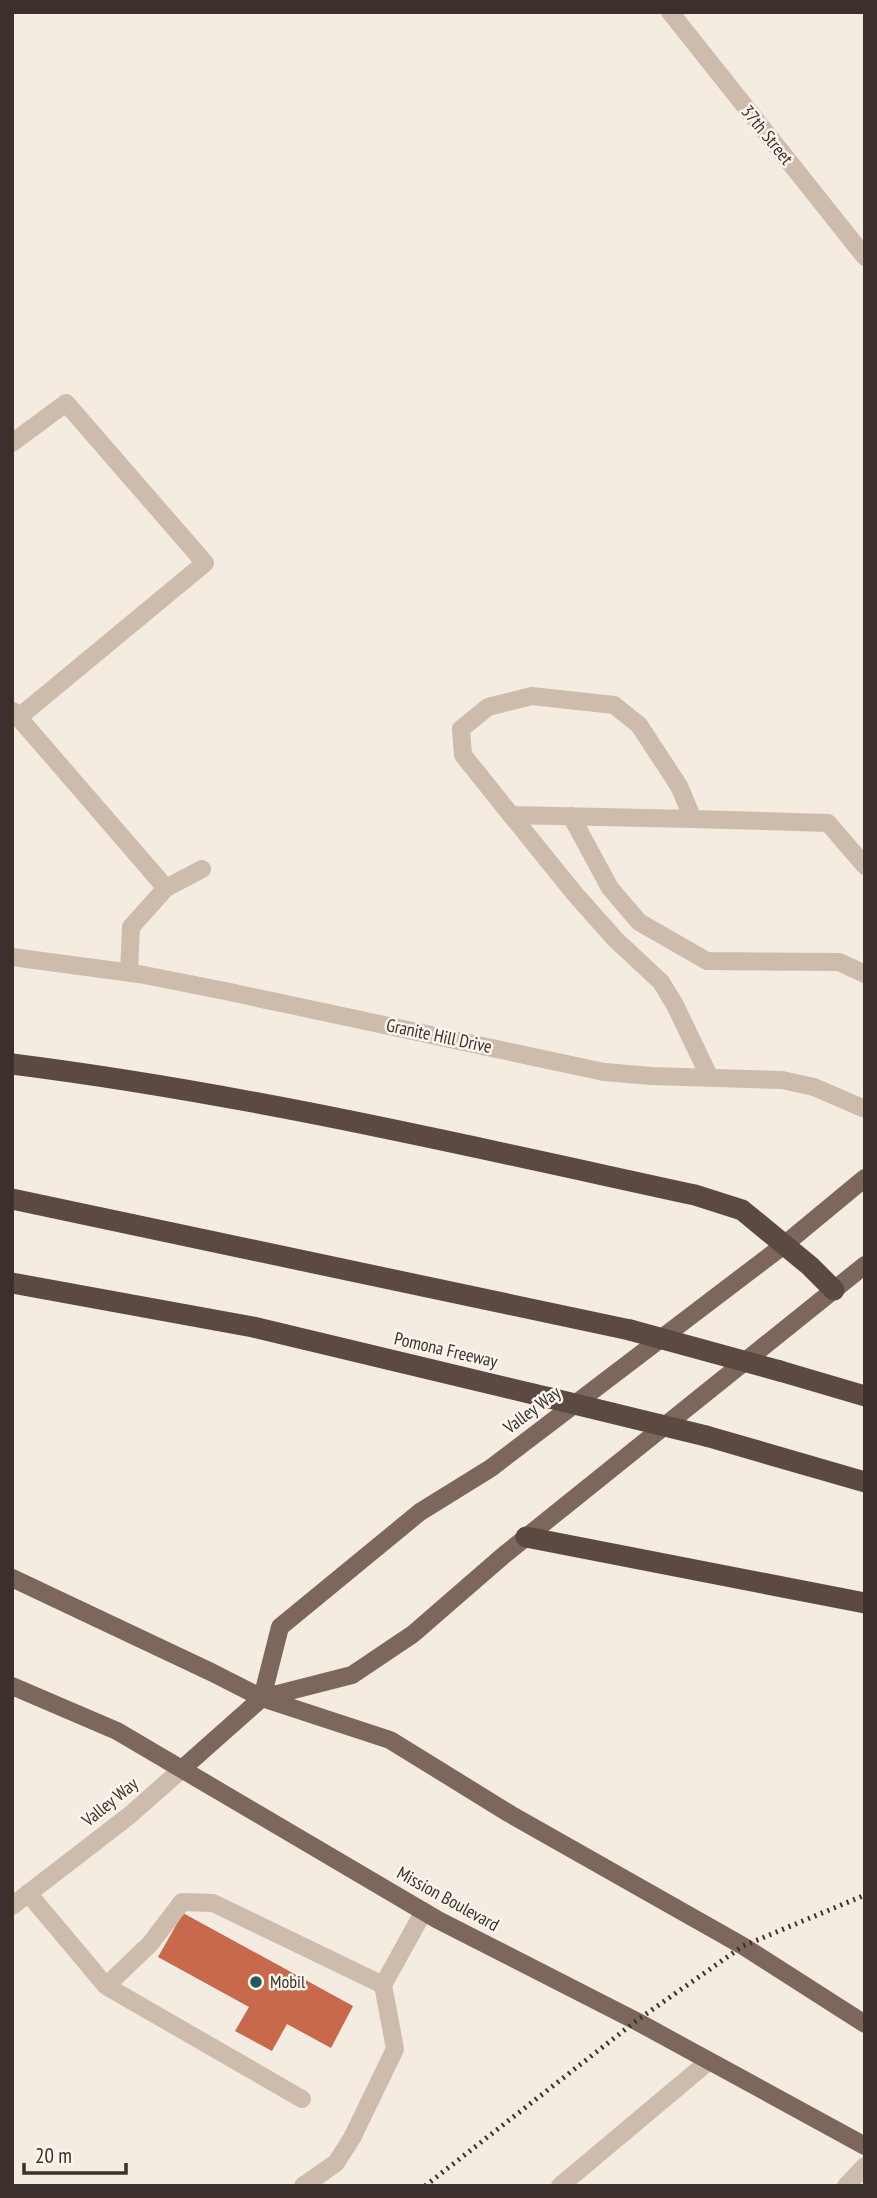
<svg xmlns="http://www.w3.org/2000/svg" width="877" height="2198" font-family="'PT Sans Narrow',sans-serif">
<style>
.building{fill:#c8694b}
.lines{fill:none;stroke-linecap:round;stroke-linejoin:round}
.minor{stroke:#cdbbac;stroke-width:18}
.major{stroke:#7d675c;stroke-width:18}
.highway{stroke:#5c4a42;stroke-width:21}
.rail{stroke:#3b302b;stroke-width:5;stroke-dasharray:2 5;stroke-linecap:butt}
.highway-bridge{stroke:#5c4a42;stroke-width:21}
.poi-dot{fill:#1f5a5e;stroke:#fbf5ee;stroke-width:2.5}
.labels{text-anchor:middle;stroke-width:5;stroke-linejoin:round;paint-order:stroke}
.street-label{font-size:18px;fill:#3b302b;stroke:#fbf5ee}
.poi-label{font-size:18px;fill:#3b302b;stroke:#fbf5ee;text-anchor:start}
</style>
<rect width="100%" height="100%" fill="#f4ebe1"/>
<path class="building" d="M 183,1913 L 353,2006 L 331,2048 L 287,2024 L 272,2051 L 235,2031 L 249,2007 L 158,1957 Z"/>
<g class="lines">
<path class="minor" d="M 670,12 L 865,257
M 12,443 L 66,403 L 205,563 L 19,717
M 13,711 L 166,888
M 511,815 L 693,819
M 571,816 L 610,888 L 639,922 L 707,961 L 839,962 L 865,974
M 12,957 L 139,974 L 225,991 L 604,1072 L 652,1076 L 782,1080 L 814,1087 L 865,1109
M 129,973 L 131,927 L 166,888 L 202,869
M 709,1076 L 675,1005 L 661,982 L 615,939 L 575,894 L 511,815 L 463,755 L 461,729 L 488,707 L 532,696 L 614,705 L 639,725 L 679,786 L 693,819 L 828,823 L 865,866
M 28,1893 L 106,1986 L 150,1944 L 182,1902 L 213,1903 L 383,1985 L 424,1911
M 12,1906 L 130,1815 L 183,1768
M 106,1986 L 302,2099
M 303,2186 L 336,2163 L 352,2138 L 395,2049 L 383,1985
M 560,2186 L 709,2061
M 846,2186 L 865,2166"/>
<path class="major" d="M 12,1578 L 211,1672 L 262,1698 L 390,1740 L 510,1814 L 743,1946 L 865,2024
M 12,1686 L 117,1731 L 438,1920 L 636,2021 L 865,2146
M 262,1698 L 280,1627 L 420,1512 L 491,1468 L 784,1245 L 865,1178
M 183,1768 L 262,1698 L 352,1675 L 413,1634 L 504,1555 L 865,1265"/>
<path class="highway" d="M 12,1064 C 243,1093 469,1146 695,1195 L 742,1210 L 810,1266 L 834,1290
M 12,1199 L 630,1330
M 12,1283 L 253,1327 L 550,1398
M 780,1371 L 865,1396
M 706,1436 L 865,1482
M 526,1537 L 865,1603"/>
<path class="rail" d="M 425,2186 L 636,2021 L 743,1946 L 865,1895"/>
<path class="highway-bridge" d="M 630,1330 L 780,1371
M 550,1398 L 706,1436"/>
</g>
<circle class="poi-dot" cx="256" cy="1982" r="7"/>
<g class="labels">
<g class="street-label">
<text transform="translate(767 135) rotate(51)" y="6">37th Street</text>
<text transform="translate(439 1036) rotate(12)" y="6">Granite Hill Drive</text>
<text transform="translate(446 1350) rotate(13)" y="6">Pomona Freeway</text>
<text transform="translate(532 1410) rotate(-37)" y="6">Valley Way</text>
<text transform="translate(110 1802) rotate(-39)" y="6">Valley Way</text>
<text transform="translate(448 1899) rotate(29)" y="6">Mission Boulevard</text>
</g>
<g class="poi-label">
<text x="270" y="1988">Mobil</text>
</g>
</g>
<rect width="877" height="2198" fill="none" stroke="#3b302b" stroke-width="28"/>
<path d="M24 2163v10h102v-10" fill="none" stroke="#3b302b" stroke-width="3.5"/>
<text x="35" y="2163" font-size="21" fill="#3b302b" stroke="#fbf5ee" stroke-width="5" paint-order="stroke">20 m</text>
</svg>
